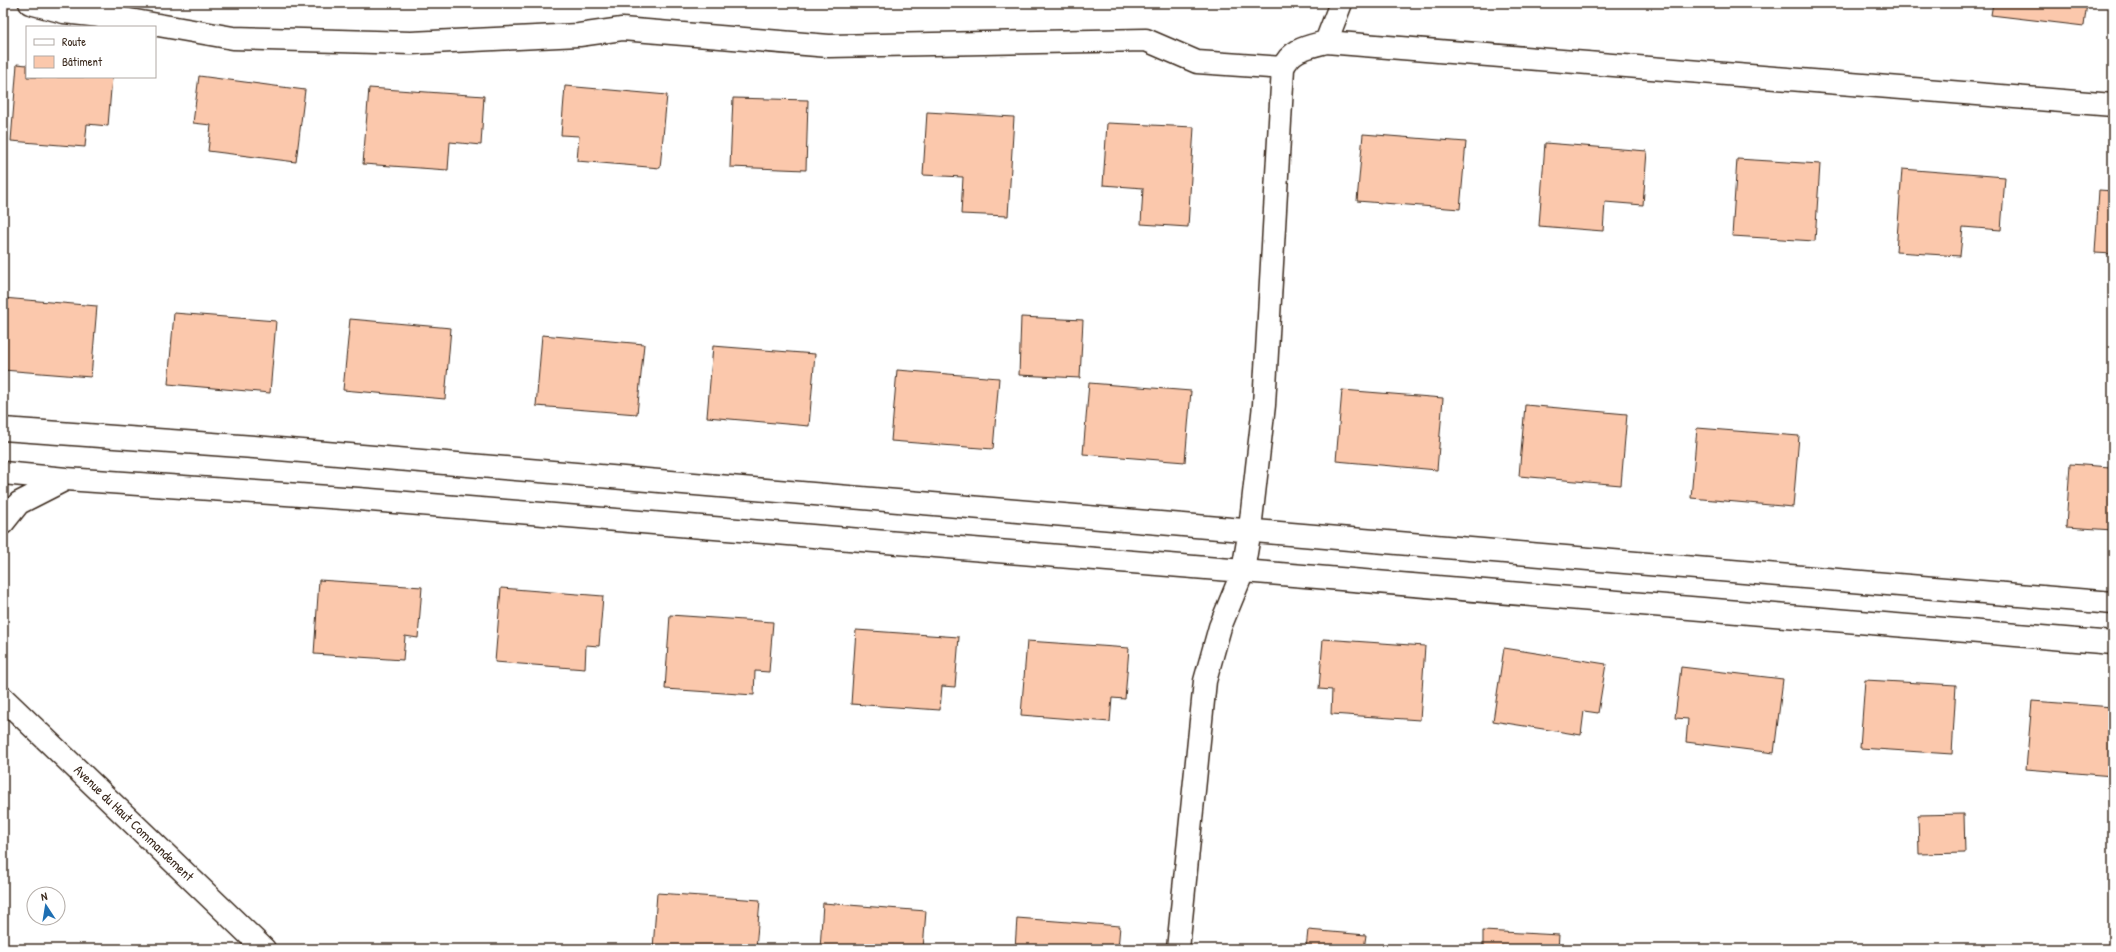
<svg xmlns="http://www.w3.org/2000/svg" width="2116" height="952" font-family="'Patrick Hand',sans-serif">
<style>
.building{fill:#fbc8ac;stroke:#3b2a1e}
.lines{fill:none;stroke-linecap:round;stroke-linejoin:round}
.street-casing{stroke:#3b2a1e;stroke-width:25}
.street{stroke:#fff;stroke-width:22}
.labels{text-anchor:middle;stroke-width:3;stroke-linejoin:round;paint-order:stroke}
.street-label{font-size:14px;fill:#3b2a1e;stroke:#fff}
</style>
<rect width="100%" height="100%" fill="#fff"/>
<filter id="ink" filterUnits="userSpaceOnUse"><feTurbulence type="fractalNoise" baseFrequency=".025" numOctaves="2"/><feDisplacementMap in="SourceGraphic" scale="8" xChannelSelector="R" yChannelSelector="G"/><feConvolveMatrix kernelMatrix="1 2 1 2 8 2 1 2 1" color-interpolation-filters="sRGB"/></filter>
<g filter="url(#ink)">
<path class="building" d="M 1993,3 L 2087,3 L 2084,26 L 1991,15 Z
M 17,64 L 27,65 L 27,77 L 112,77 L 108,126 L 87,124 L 85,147 L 11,141 Z
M 199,76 L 305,90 L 296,162 L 208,151 L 211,125 L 193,123 Z
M 565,86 L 667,95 L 660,168 L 577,161 L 579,136 L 561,135 Z
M 369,88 L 484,96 L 481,145 L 450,142 L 448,170 L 363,164 Z
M 733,98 L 808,100 L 806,170 L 730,167 Z
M 927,112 L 1014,117 L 1008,216 L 961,214 L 963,177 L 923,175 Z
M 1107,123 L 1194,127 L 1188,227 L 1141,224 L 1143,188 L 1103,185 Z
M 1363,134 L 1466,142 L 1460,209 L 1357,201 Z
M 1545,143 L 1647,151 L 1643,205 L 1605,202 L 1603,231 L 1539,226 Z
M 1737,159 L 1820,164 L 1815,241 L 1732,236 Z
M 1902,169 L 2005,177 L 2001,230 L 1963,227 L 1960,256 L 1896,252 Z
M 2099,190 L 2113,191 L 2113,254 L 2095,253 Z
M 3,298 L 97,306 L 91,377 L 3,370 Z
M 174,313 L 276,321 L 270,393 L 168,384 Z
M 1021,317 L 1083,320 L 1080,378 L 1019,375 Z
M 350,319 L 451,328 L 445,399 L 343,390 Z
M 542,335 L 644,344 L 637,414 L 536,406 Z
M 713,346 L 815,354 L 809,426 L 707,417 Z
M 897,370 L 999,378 L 993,449 L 891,441 Z
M 1089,383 L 1191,391 L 1185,462 L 1083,454 Z
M 1342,390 L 1443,398 L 1437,470 L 1336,461 Z
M 1525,405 L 1627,414 L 1621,485 L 1519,476 Z
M 1697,428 L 1799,436 L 1793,507 L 1691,498 Z
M 2113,430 L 2113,530 L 2066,527 L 2070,464 L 2110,467 Z
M 319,580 L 422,587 L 418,638 L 405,636 L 403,660 L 314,654 Z
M 501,588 L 603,596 L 599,646 L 586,645 L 585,669 L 495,662 Z
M 670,615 L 773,622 L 769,672 L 755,671 L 754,695 L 665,689 Z
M 856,630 L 959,637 L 955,687 L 942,686 L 940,710 L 851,704 Z
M 1323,639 L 1425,646 L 1420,720 L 1331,714 L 1332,690 L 1319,689 Z
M 1027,641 L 1129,648 L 1125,699 L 1112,698 L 1110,722 L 1021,715 Z
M 1504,648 L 1606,664 L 1598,713 L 1584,711 L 1581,735 L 1493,721 Z
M 1681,667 L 1783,679 L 1774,753 L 1686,742 L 1688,719 L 1675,718 Z
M 1865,680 L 1956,685 L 1952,754 L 1860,748 Z
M 2032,701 L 2113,707 L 2113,776 L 2026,769 Z
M 1964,814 L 1965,853 L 1919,854 L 1918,815 Z
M 657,893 L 760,900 L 756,949 L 653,949 Z
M 823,903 L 926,911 L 923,949 L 820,949 Z
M 1017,918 L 1120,926 L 1118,949 L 1015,949 Z
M 1308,930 L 1366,935 L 1364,949 L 1306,949 Z
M 1483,931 L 1559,935 L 1558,949 L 1483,949 Z"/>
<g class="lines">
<g class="street-casing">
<path id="street" d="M 30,3 L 64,12 L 118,18 L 233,38 L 411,43 L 579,35 L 622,29 L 829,46 L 1146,40 L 1197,62 L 1283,68
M 1326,42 L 1341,3
M 3,429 L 254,447 L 2113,603
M 3,473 L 66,479 L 358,499 L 1243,571 L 2113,643
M 3,523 L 19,503 L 66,479
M 3,698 L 264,949
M 1178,949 L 1205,681 L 1220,627 L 1243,571 L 1250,529 L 1264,405 L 1283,68 C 1291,49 1307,47 1326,42 L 2113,105"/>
</g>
<use href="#street" class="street"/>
</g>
</g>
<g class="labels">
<g class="street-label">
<text transform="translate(134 823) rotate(44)" y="5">Avenue du Haut Commandement</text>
</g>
</g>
<rect width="2116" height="952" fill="none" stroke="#fff" stroke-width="16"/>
<rect x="8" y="8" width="2100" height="936" fill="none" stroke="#3b2a1e" stroke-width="1.5" filter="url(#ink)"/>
<rect x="26" y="26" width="130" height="52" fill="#ffffff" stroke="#b1aaa5"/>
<rect x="34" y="39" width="20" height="6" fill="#ffffff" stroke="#b1aaa5"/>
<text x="62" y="46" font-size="12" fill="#3b2a1e">Route</text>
<rect x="34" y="56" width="20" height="12" fill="#fbc8ac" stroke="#b1aaa5"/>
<text x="62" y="66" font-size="12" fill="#3b2a1e">Bâtiment</text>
<g transform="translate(46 906) rotate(348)"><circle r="19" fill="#ffffff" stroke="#b1aaa5"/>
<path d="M0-3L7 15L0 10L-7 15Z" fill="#1f6fb2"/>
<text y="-6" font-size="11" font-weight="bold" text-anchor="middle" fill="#3b2a1e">N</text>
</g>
</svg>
